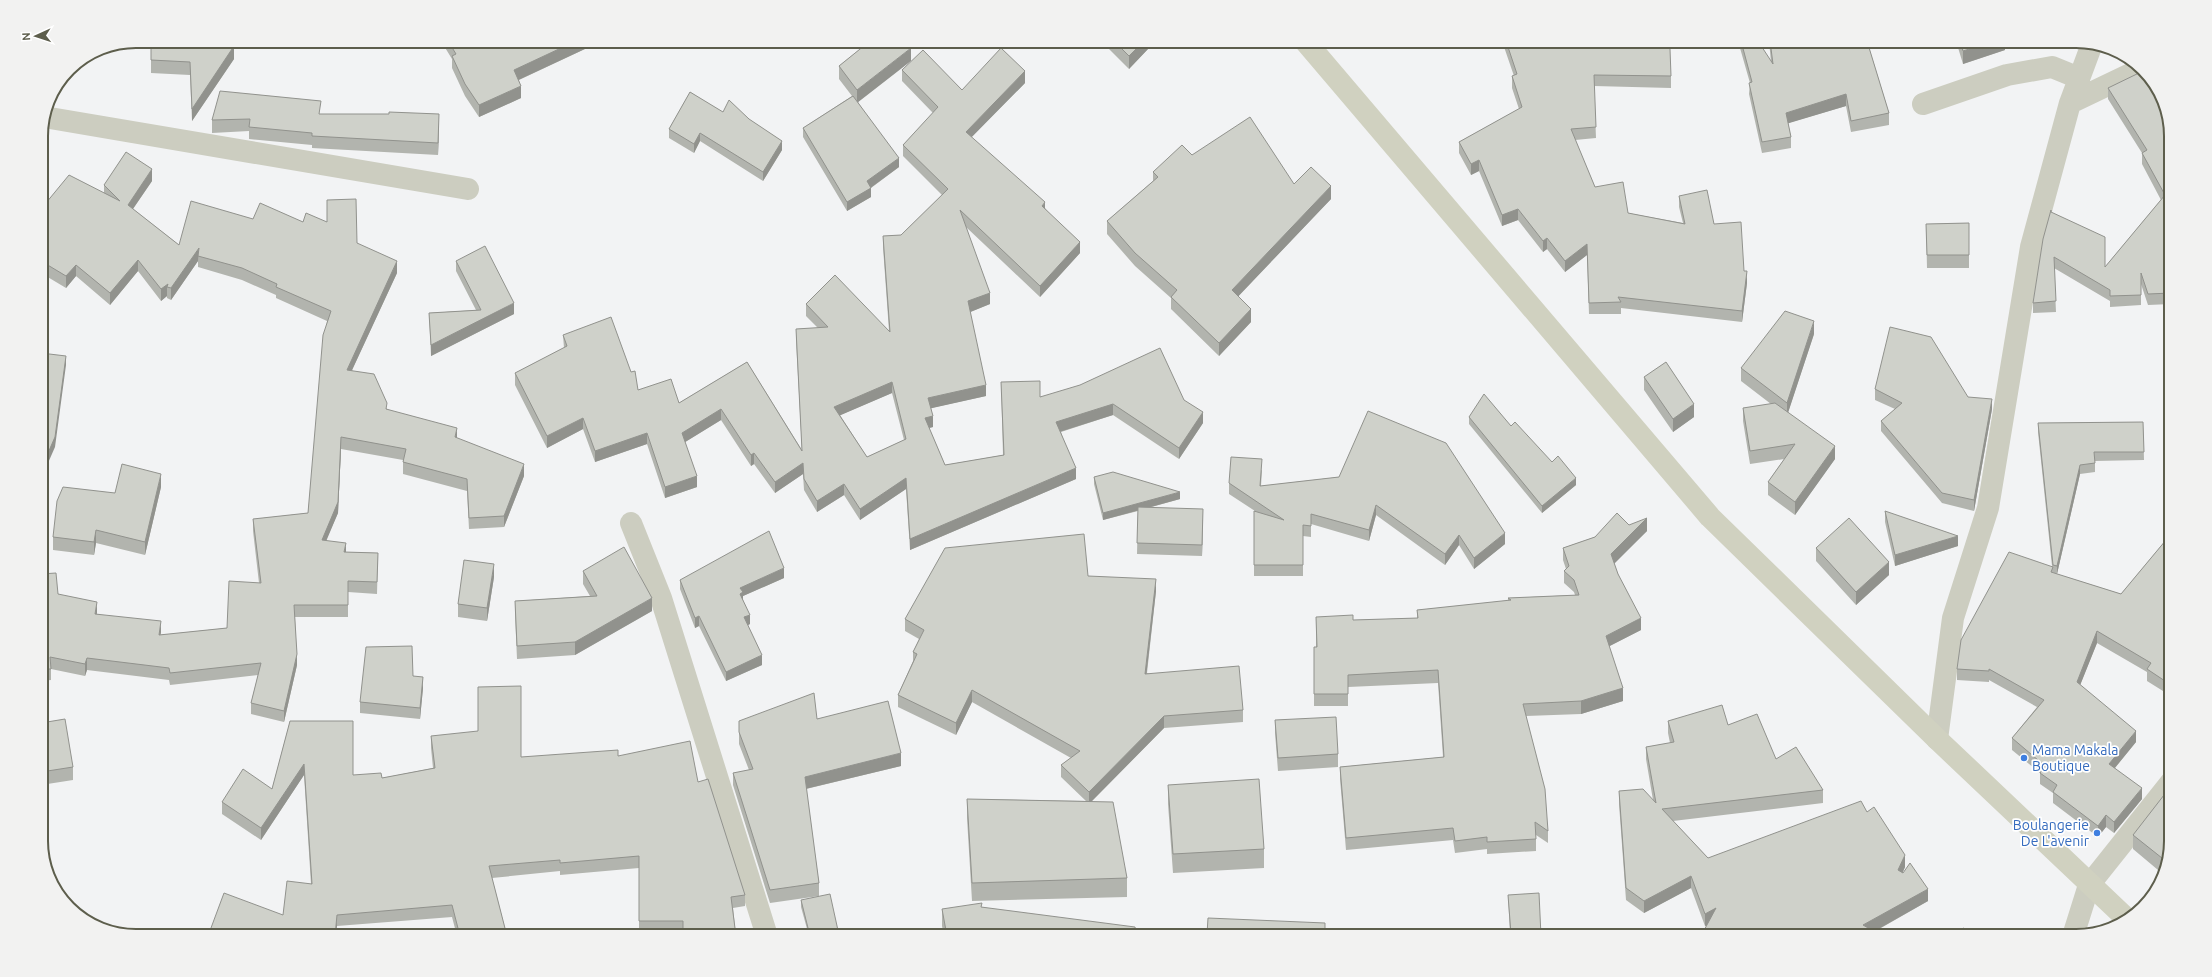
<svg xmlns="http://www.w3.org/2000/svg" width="2212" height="977" font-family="Ubuntu,sans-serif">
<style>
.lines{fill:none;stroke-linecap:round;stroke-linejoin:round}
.street{stroke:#cccdc0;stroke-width:22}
.secondary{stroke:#d0d1c0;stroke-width:22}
.wall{fill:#b2b4ae;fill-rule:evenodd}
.shaded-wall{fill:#91928d}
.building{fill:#cfd1ca;stroke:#91928d;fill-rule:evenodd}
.shop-dot{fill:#3f7fe0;stroke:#fff;stroke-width:1.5}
.labels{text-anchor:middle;stroke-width:3.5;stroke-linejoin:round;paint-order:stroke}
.shop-label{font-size:14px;fill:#366cbe;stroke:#fff;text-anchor:start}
.rim{fill:none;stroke:#5d5e4c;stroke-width:2}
</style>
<rect width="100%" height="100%" fill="#f2f3f4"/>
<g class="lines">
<path class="street" d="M 2070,103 L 2139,70
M 1923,104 L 2007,75 L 2052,67 L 2079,78
M 44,117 L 468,189
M 631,523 L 661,598 L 767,936
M 1937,739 L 1953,618 L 1988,508 L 2031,247 L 2070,103 L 2092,44
M 2073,936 L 2089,885 L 2171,782"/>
<path class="secondary" d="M 1305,41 L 1710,517 L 1937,739 L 2128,920"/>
</g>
<path class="wall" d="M 136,41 L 234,41 L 234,59 L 192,121 L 190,75 L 151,73 L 151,46 L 117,45 Z
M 441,41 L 602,41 L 519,80 L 521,98 L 479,117 L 465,96 L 452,68 L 452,59 Z
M 870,41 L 858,102 L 899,167 L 871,188 L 871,197 L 847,211 L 803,137 L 803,128 L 852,96 L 839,79 L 839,66 Z
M 1101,41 L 1148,41 L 1148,49 L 1129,69 Z
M 1502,41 L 1638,41 L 1638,43 L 1671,76 L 1671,88 L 1594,86 L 1596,138 L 1575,140 L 1595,187 L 1628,213 L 1683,223 L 1679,207 L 1679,196 L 1714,224 L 1744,271 L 1747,283 L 1742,322 L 1621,308 L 1621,314 L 1589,314 L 1587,255 L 1565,272 L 1547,249 L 1543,252 L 1518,220 L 1502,226 L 1479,171 L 1471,175 L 1459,153 L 1459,142 L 1519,109 L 1512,88 L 1512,76 L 1514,76 Z
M 1738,41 L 1758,41 L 1771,62 L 1769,41 L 1867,41 L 1889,113 L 1889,125 L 1851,132 L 1846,106 L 1788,123 L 1791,137 L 1791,148 L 1762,153 L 1749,94 L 1750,83 Z
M 1956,41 L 2005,41 L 2005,50 L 1963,64 Z
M 902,70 L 962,90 L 1025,83 L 971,137 L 1045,208 L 1080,253 L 1040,297 L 966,227 L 990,304 L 970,312 L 986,396 L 931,408 L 933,427 L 929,428 L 945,465 L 1003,455 L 1001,382 L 1040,397 L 1184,400 L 1203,423 L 1179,459 L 1113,415 L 1061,432 L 1076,479 L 910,550 L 906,489 L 860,520 L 844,495 L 817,512 L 804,490 L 803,474 L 775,493 L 754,464 L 751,466 L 721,420 L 685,442 L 697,487 L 665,498 L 647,444 L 595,462 L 583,429 L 547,448 L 515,385 L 515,373 L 564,348 L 563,335 L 638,390 L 679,403 L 747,362 L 802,450 L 796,340 L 796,329 L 818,328 L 806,316 L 806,304 L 889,331 L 883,247 L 883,236 L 901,235 L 942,195 L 903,156 L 903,145 L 933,113 L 902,81 ZM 892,393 L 904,440 L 867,457 L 840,415 Z
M 2108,88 L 2171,130 L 2171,304 L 2148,305 L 2141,284 L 2141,305 L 2110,307 L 2110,301 L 2054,268 L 2056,312 L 2033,313 L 2033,303 L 2051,212 L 2105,267 L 2161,200 L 2142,164 L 2142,153 L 2108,99 Z
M 690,92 L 782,150 L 763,181 L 700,141 L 694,153 L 669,138 L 669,129 Z
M 320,114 L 439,127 L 438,155 L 312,148 L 312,145 L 249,139 L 249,131 L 212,133 L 212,120 Z
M 1192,155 L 1294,184 L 1331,199 L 1238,296 L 1251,322 L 1219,356 L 1171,309 L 1171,298 L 1135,266 L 1107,234 L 1107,221 L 1153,181 L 1153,172 Z
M 152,181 L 133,209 L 179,245 L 253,219 L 303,222 L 357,243 L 397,273 L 352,370 L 387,409 L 457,438 L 524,476 L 504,527 L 469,529 L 467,491 L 403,474 L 403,460 L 341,449 L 338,513 L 326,540 L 346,552 L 378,553 L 377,594 L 348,592 L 348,617 L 295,617 L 297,665 L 284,722 L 251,714 L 251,703 L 258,675 L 170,685 L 169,680 L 87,670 L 85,676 L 51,669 L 51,680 L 41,681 L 41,574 L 58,594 L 97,614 L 161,632 L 160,635 L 227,628 L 259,583 L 253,531 L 253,519 L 308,513 L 327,321 L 276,298 L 276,295 L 242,280 L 198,267 L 198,261 L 171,300 L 167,298 L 167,296 L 161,301 L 138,271 L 110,305 L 76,276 L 66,288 L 41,273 L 41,209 L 104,193 L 104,185 Z
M 1969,223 L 1969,268 L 1927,268 L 1926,224 Z
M 456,261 L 514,314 L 431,356 L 429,313 L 476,310 L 456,271 Z
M 1814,334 L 1788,412 L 1835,459 L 1795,515 L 1768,495 L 1768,482 L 1784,459 L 1750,464 L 1743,421 L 1743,408 L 1771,404 L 1741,381 L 1741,368 Z
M 1644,377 L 1694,417 L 1673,432 L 1644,390 Z
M 1875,389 L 1968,397 L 1992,409 L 1974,511 L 1942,503 L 1881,431 L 1881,421 L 1895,409 L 1875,400 Z
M 1469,417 L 1552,462 L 1576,485 L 1542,513 L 1469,424 Z
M 2143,422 L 2144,460 L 2095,461 L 2095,472 L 2080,474 L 2057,574 L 2121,594 L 2171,534 L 2171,696 L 2147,681 L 2147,672 L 2097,643 L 2080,685 L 2136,742 L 2115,768 L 2142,799 L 2114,833 L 2106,827 L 2098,837 L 2053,803 L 2053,793 L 2040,784 L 2040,773 L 2012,750 L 2012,738 L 2037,707 L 1989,680 L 1989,682 L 1957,680 L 1957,669 L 2052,566 L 2038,432 L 2038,423 Z
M 1262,470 L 1261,486 L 1339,477 L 1505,544 L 1474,569 L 1459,545 L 1445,565 L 1376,515 L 1369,541 L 1311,524 L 1311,537 L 1303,536 L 1303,576 L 1254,576 L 1254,511 L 1255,511 L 1229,494 L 1229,483 Z
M 1094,477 L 1180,499 L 1148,508 L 1203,520 L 1202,556 L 1137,554 L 1138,511 L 1103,520 L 1094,484 Z
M 161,487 L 145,555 L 96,543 L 94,555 L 53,550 L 53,537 L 115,493 Z
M 1885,511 L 1958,546 L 1895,566 L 1885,522 Z
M 1629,525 L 1647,531 L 1614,563 L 1618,574 L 1641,630 L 1609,646 L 1623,701 L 1581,714 L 1526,716 L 1548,831 L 1548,843 L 1536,835 L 1536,851 L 1487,854 L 1487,849 L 1455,853 L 1453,840 L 1346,850 L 1340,779 L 1340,767 L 1443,757 L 1438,683 L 1348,687 L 1348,706 L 1314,706 L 1314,647 L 1316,647 L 1316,617 L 1353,620 L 1417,618 L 1417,610 L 1508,601 L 1508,598 L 1575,595 L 1574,592 L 1564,583 L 1564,571 L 1566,569 L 1563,560 L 1563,548 Z
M 1816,548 L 1889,575 L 1856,605 L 1816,561 Z
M 583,571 L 652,611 L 575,655 L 517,659 L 515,614 L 515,601 L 590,596 L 583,584 Z
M 1088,576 L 1156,591 L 1147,673 L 1243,710 L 1243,722 L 1164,728 L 1091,802 L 1127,878 L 1127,897 L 972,901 L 967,818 L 967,799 L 1086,801 L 1061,777 L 1061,765 L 1071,758 L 972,702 L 956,735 L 898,707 L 898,695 L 913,661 L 913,652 L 919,639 L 905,631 L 905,619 Z
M 494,577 L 487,621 L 458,617 L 458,604 Z
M 784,578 L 743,596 L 743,600 L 750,624 L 748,625 L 762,665 L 726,681 L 699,626 L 695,628 L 680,589 L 680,580 Z
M 413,676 L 423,688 L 420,719 L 360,713 L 360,702 Z
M 817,719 L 901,766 L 806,789 L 819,883 L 819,896 L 770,903 L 733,785 L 733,773 L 749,770 L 739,744 L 739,721 Z
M 1275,720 L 1338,754 L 1338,767 L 1278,771 L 1275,733 Z
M 290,721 L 353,775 L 382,778 L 433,768 L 431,748 L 431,736 L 521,757 L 618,756 L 698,782 L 745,895 L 745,906 L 733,908 L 736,936 L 683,936 L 683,933 L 639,933 L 639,868 L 560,875 L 560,871 L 492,878 L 507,936 L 457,936 L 452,917 L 337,926 L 283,915 L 311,884 L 304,775 L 261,840 L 222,814 L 222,802 L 272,789 Z
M 1668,721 L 1728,725 L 1776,759 L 1823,790 L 1823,803 L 1673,821 L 1708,858 L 1867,812 L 1905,867 L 1903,872 L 1928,901 L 1874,932 L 1706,926 L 1705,926 L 1691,888 L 1644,913 L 1626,900 L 1619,804 L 1619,791 L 1653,800 L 1646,759 L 1646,747 L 1670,743 L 1668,733 Z
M 41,723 L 73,767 L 73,780 L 41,785 Z
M 1168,785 L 1264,849 L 1264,868 L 1173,873 L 1168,804 Z
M 2133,835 L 2171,841 L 2164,875 L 2133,849 Z
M 1508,895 L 1541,936 L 1510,934 Z
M 801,900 L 839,936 L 809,936 L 801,907 Z
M 982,907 L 1137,936 L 944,936 L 942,926 L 942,909 Z"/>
<path class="shaded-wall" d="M 576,41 L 602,41 L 514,82 L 514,70 Z
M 1144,41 L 1148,41 L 1148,49 L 1129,69 L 1129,56 Z
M 1709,41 L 1720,41 L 1709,48 Z
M 1994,41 L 2005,41 L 2005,50 L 1963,64 L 1963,51 Z
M 234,46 L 234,59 L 192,121 L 192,109 Z
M 911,48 L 911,61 L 857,103 L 857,90 Z
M 1025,71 L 1025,83 L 966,143 L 966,132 Z
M 521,86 L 521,98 L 479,117 L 479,105 Z
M 1846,94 L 1846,106 L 1786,124 L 1786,113 Z
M 439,114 L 439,127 L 438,155 L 438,143 Z
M 700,133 L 700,141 L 694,153 L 694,144 Z
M 782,141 L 782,150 L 763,181 L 763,172 Z
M 899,158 L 899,167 L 869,189 L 871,188 L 871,197 L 847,211 L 847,202 L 867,181 Z
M 1479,160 L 1479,171 L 1471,175 L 1471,164 Z
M 152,169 L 152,181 L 128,216 L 128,205 Z
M 1331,186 L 1331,199 L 1232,303 L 1232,290 Z
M 1045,202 L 1045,214 L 1042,206 Z
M 1518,209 L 1518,220 L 1502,226 L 1502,215 Z
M 1547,238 L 1547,249 L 1543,252 L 1543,241 Z
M 1080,242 L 1080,253 L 1040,297 L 1040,286 Z
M 1587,244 L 1587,255 L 1565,272 L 1565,261 Z
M 199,248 L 198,261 L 171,300 L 171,288 Z
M 138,260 L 138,271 L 110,305 L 110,293 Z
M 397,261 L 397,273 L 347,381 L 347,370 Z
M 76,265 L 76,276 L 66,288 L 66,276 Z
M 1747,271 L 1747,283 L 1742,322 L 1742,311 Z
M 168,284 L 167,287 L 167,296 L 161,301 L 161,289 Z
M 990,293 L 990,304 L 968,313 L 968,301 Z
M 514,303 L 514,314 L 431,356 L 431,345 Z
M 1251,309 L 1251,322 L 1219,356 L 1219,343 Z
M 1814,321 L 1814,334 L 1787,416 L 1787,403 Z
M 66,356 L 66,365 L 55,447 L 41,479 L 41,469 Z
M 892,382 L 892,393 L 834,418 L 834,407 Z
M 986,385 L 986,396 L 928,409 L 928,398 Z
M 1992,399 L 1992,409 L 1974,511 L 1974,500 Z
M 1113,404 L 1113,415 L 1056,433 L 1056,422 Z
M 1694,404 L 1694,417 L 1673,432 L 1673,419 Z
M 721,409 L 721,420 L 682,444 L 682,433 Z
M 1203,412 L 1203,423 L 1179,459 L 1179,448 Z
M 933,416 L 933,427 L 925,429 L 925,418 Z
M 583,418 L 583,429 L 547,448 L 547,436 Z
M 457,428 L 457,439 L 455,437 Z
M 647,433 L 647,444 L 595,462 L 595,451 Z
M 341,437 L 341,449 L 338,513 L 322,551 L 322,540 Z
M 1835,446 L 1835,459 L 1795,515 L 1795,502 Z
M 754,453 L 754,464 L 751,466 L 751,455 Z
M 803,463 L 803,474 L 775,493 L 775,482 Z
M 524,464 L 524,476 L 504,527 L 504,516 Z
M 2080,465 L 2080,474 L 2057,574 L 2057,566 Z
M 1076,468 L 1076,479 L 910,550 L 910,539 Z
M 161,474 L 161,487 L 145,555 L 145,542 Z
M 697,476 L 697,487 L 665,498 L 665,487 Z
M 906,478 L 906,489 L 860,520 L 860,509 Z
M 1576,478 L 1576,485 L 1542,513 L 1542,506 Z
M 844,484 L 844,495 L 817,512 L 817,501 Z
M 1180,492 L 1180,499 L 1103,520 L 1103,513 Z
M 1376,505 L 1376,515 L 1369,541 L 1369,530 Z
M 1203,509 L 1203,520 L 1202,556 L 1202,545 Z
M 1647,518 L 1647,531 L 1611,567 L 1611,554 Z
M 96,530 L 96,543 L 94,555 L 94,542 Z
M 1505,533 L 1505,544 L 1474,569 L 1474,558 Z
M 1459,535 L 1459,545 L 1445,565 L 1445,554 Z
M 1958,536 L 1958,546 L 1895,566 L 1895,555 Z
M 346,543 L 346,555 L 344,552 Z
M 1889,562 L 1889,575 L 1856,605 L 1856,592 Z
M 494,564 L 494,577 L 487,621 L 487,608 Z
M 784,568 L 784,578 L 743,596 L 743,602 L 740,604 L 740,588 Z
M 1156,579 L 1156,591 L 1145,686 L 1145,674 Z
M 652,598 L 652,611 L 575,655 L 575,642 Z
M 97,602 L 97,613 L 95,625 L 95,614 Z
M 750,615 L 750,624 L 744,627 L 744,617 Z
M 699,616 L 699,626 L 695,628 L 695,618 Z
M 1641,618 L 1641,630 L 1606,648 L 1606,636 Z
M 161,621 L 161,632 L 159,647 L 159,635 Z
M 2097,631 L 2097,643 L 2077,693 L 2077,682 Z
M 297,654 L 297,665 L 284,722 L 284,711 Z
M 762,655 L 762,665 L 726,681 L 726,672 Z
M 87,658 L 87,670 L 85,676 L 85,664 Z
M 423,677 L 423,688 L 420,719 L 420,708 Z
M 1623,688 L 1623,701 L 1581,714 L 1581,701 Z
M 972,690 L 972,702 L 956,735 L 956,723 Z
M 1164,716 L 1164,728 L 1089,804 L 1089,792 Z
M 2136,731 L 2136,742 L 2109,775 L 2109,764 Z
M 901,753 L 901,766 L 805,789 L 805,777 Z
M 304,764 L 304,775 L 261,840 L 261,828 Z
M 2142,788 L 2142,799 L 2114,833 L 2114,822 Z
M 2106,815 L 2106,827 L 2098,837 L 2098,826 Z
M 1905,855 L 1905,867 L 1898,882 L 1898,870 Z
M 1691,876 L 1691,888 L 1644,913 L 1644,901 Z
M 1928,889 L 1928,901 L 1866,936 L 1863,925 Z
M 1716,908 L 1716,920 L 1705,926 L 1705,914 Z
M 337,915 L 337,926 L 336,936 L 335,936 Z"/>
<path class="building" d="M 151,41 L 234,41 L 234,46 L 192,109 L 190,62 L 151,60 Z
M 448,41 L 576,41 L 514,70 L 521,86 L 479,105 L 465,84 L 452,56 L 456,54 Z
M 870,41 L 905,41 L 911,48 L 857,90 L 839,66 Z
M 1114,41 L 1144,41 L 1129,56 Z
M 1506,41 L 1638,41 L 1638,43 L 1645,41 L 1667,41 L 1670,49 L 1671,76 L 1594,75 L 1596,127 L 1571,129 L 1595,187 L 1623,182 L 1628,213 L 1685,224 L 1679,196 L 1707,190 L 1714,224 L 1741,222 L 1744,271 L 1747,271 L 1742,311 L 1618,297 L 1621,302 L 1589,303 L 1587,244 L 1565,261 L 1547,238 L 1543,241 L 1518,209 L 1502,215 L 1479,160 L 1471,164 L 1459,142 L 1522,107 L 1512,76 L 1517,74 Z
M 1741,41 L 1758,41 L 1773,64 L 1770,41 L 1867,41 L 1889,113 L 1851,121 L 1846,94 L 1786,113 L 1791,137 L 1762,142 L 1749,83 L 1752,82 Z
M 1960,41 L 1994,41 L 1963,51 Z
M 1001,48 L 1025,71 L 966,132 L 1045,202 L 1042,206 L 1080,242 L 1040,286 L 960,210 L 990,293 L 968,301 L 986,385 L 928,398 L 933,416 L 925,418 L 945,465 L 1004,455 L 1001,382 L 1040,381 L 1040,397 L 1080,385 L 1160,348 L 1184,400 L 1203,412 L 1179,448 L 1113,404 L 1056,422 L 1076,468 L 910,539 L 906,478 L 860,509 L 844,484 L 817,501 L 804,479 L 803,463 L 775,482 L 754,453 L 751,455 L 721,409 L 682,433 L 697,476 L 665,487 L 647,433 L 595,451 L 583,418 L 547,436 L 515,373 L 567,346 L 563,335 L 611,317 L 631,372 L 635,371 L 638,390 L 671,379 L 679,403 L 747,362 L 802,451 L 796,329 L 828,327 L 806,304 L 835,275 L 890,332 L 883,236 L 901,235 L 948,189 L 903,145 L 938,107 L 902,70 L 923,50 L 962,90 ZM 892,382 L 906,439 L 867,457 L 834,407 Z
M 2141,72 L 2155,83 L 2171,130 L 2171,293 L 2148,294 L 2141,273 L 2141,295 L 2110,296 L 2110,290 L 2054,257 L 2056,301 L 2033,303 L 2043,239 L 2051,210 L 2051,212 L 2105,237 L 2105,267 L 2165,195 L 2142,153 L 2147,150 L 2108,88 Z
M 220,91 L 321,101 L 319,114 L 389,114 L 389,112 L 439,114 L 438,143 L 312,136 L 312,133 L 249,127 L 250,119 L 212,120 Z
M 690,92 L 723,112 L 729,100 L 749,119 L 782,141 L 763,172 L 700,133 L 694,144 L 669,129 Z
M 853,96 L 899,158 L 867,181 L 871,188 L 847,202 L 803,128 Z
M 1250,117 L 1294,184 L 1311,167 L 1331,186 L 1232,290 L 1251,309 L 1219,343 L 1171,297 L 1177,290 L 1135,253 L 1107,221 L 1158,177 L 1153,172 L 1182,145 L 1192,155 Z
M 126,152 L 152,169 L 128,205 L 179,245 L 191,201 L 253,219 L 260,203 L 303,222 L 306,213 L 327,222 L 327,200 L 356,199 L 357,243 L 397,261 L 347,370 L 374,374 L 387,403 L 386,409 L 457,428 L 455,437 L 524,464 L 504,516 L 469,518 L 467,479 L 403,462 L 406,449 L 341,437 L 338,502 L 322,540 L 346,543 L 344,552 L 378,553 L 377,582 L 348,581 L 348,605 L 294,605 L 297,654 L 284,711 L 251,703 L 261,663 L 170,673 L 169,668 L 87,658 L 85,664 L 50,657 L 51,669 L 41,669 L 41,574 L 56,573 L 58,594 L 97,602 L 95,614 L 161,621 L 159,635 L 227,628 L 229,581 L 261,583 L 253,519 L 308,513 L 323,335 L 331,311 L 276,287 L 277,284 L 242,268 L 198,256 L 199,248 L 171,288 L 167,287 L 168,284 L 161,289 L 138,260 L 110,293 L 76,265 L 66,276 L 41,261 L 41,209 L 69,175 L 120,201 L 104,185 Z
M 1969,223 L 1969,255 L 1927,255 L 1926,224 Z
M 485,246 L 514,303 L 431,345 L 429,313 L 481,310 L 456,261 Z
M 1785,311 L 1814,321 L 1787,403 L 1741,368 Z
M 1890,327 L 1931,337 L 1968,397 L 1992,399 L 1974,500 L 1942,493 L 1881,421 L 1902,403 L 1875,389 Z
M 41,353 L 66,356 L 55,437 L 41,469 Z
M 1666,362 L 1694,404 L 1673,419 L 1644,377 Z
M 1484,394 L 1511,426 L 1515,422 L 1552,462 L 1558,456 L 1576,478 L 1542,506 L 1469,417 Z
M 1775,403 L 1835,446 L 1795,502 L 1768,482 L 1795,444 L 1750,451 L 1743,408 Z
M 1368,411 L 1446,443 L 1505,533 L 1474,558 L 1459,535 L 1445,554 L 1376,505 L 1369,530 L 1311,514 L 1311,526 L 1303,525 L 1303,565 L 1254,565 L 1254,511 L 1284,520 L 1229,483 L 1231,457 L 1262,459 L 1260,486 L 1339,477 Z
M 2143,422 L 2144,452 L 2094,452 L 2095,463 L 2080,465 L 2057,566 L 2053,565 L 2038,423 Z
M 122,464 L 161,474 L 145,542 L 96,530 L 94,542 L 53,537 L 57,501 L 63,487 L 115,493 Z
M 1113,472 L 1180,492 L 1103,513 L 1094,477 Z
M 1138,507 L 1203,509 L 1202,545 L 1137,543 Z
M 1885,511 L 1958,536 L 1895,555 Z
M 1617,513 L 1629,525 L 1647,518 L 1611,554 L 1618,574 L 1641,618 L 1606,636 L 1623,688 L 1581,701 L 1523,704 L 1545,789 L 1548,831 L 1535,822 L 1536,839 L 1487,842 L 1487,837 L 1455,841 L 1453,828 L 1346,838 L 1340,767 L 1444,757 L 1438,670 L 1348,675 L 1348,694 L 1314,694 L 1314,647 L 1317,647 L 1316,617 L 1353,615 L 1353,620 L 1418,618 L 1417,610 L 1511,600 L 1508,598 L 1579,595 L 1574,580 L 1564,571 L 1569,566 L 1563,548 L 1595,537 Z
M 1849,518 L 1889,562 L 1856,592 L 1816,548 Z
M 769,531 L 784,568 L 740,588 L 743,592 L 740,594 L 750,615 L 744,617 L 762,655 L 726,672 L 699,616 L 695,618 L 680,580 Z
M 1084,534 L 1088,576 L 1156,579 L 1145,674 L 1239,666 L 1243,710 L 1164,716 L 1089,792 L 1061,765 L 1080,751 L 972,690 L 956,723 L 898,695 L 917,654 L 913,652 L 924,630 L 905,619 L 945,548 Z
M 2171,534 L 2171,685 L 2147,669 L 2151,663 L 2097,631 L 2077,682 L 2136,731 L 2109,764 L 2142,788 L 2114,822 L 2106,815 L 2098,826 L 2053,792 L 2057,785 L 2040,773 L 2045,766 L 2012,738 L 2044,700 L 1989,669 L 1989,671 L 1957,669 L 1961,640 L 2009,552 L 2053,567 L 2051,572 L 2121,594 Z
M 624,547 L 652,598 L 575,642 L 517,646 L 515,601 L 597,596 L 583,571 Z
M 464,560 L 494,564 L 487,608 L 458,604 Z
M 412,646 L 413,676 L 423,677 L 420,708 L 360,702 L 366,647 Z
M 521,686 L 521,757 L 618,750 L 618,756 L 690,741 L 698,782 L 708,779 L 745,895 L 731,897 L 736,936 L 683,936 L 683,921 L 639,921 L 639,856 L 560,863 L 560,860 L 489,866 L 507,936 L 460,936 L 452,905 L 337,915 L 335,936 L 208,936 L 224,893 L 283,915 L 287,881 L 312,884 L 304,764 L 261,828 L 222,802 L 243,769 L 272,789 L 290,721 L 353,721 L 353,775 L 381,773 L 382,778 L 435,768 L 431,736 L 478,731 L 478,687 Z
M 814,693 L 817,719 L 888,701 L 901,753 L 805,777 L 819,883 L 770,890 L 733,773 L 753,769 L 739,732 L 739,721 Z
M 1722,705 L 1728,725 L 1757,714 L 1776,759 L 1796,747 L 1823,790 L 1662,809 L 1708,858 L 1861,801 L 1867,812 L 1874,807 L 1905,855 L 1898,870 L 1903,873 L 1910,863 L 1928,889 L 1863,925 L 1882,936 L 1701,936 L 1716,908 L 1705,914 L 1691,876 L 1644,901 L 1626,888 L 1619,791 L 1643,789 L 1656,803 L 1646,747 L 1674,742 L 1668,721 Z
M 1336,717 L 1338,754 L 1278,758 L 1275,720 Z
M 65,719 L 73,767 L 41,772 L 41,723 Z
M 1259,779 L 1264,849 L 1173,854 L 1168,785 Z
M 2171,786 L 2171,841 L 2167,862 L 2133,835 Z
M 967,799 L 1113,802 L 1127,878 L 972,883 Z
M 1539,893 L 1541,936 L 1493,936 L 1511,934 L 1508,895 Z
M 830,894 L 839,935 L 835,936 L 810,936 L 801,900 Z
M 982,903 L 981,907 L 1135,927 L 1137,936 L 947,936 L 942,909 Z
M 1208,918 L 1325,923 L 1325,936 L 1178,936 L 1178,930 L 1207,934 Z
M 1963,928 L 1981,936 L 1960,936 Z
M 1439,933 L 1439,936 L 1406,936 Z"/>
<g class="shop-dot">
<circle cx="2024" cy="758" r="4"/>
<circle cx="2097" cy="833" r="4"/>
</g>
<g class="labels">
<g class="shop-label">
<text x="2032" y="755">Mama Makala<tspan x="2032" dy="16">Boutique</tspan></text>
<text x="2089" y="830" text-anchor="end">Boulangerie<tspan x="2089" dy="16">De L'avenir</tspan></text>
</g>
</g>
<path d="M0 0H2212V977H0ZM136 48H2076A88 88 0 0 1 2164 136V841A88 88 0 0 1 2076 929H136A88 88 0 0 1 48 841V136A88 88 0 0 1 136 48Z" fill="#f2f2f1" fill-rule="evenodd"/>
<path class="rim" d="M136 48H2076A88 88 0 0 1 2164 136V841A88 88 0 0 1 2076 929H136A88 88 0 0 1 48 841V136A88 88 0 0 1 136 48Z"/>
<g transform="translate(36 36) rotate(267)" stroke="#ffffff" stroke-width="3" paint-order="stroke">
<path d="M0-3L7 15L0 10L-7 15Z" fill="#5d5e4c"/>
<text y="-6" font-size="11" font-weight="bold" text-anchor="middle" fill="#5d5e4c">N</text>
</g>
</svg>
